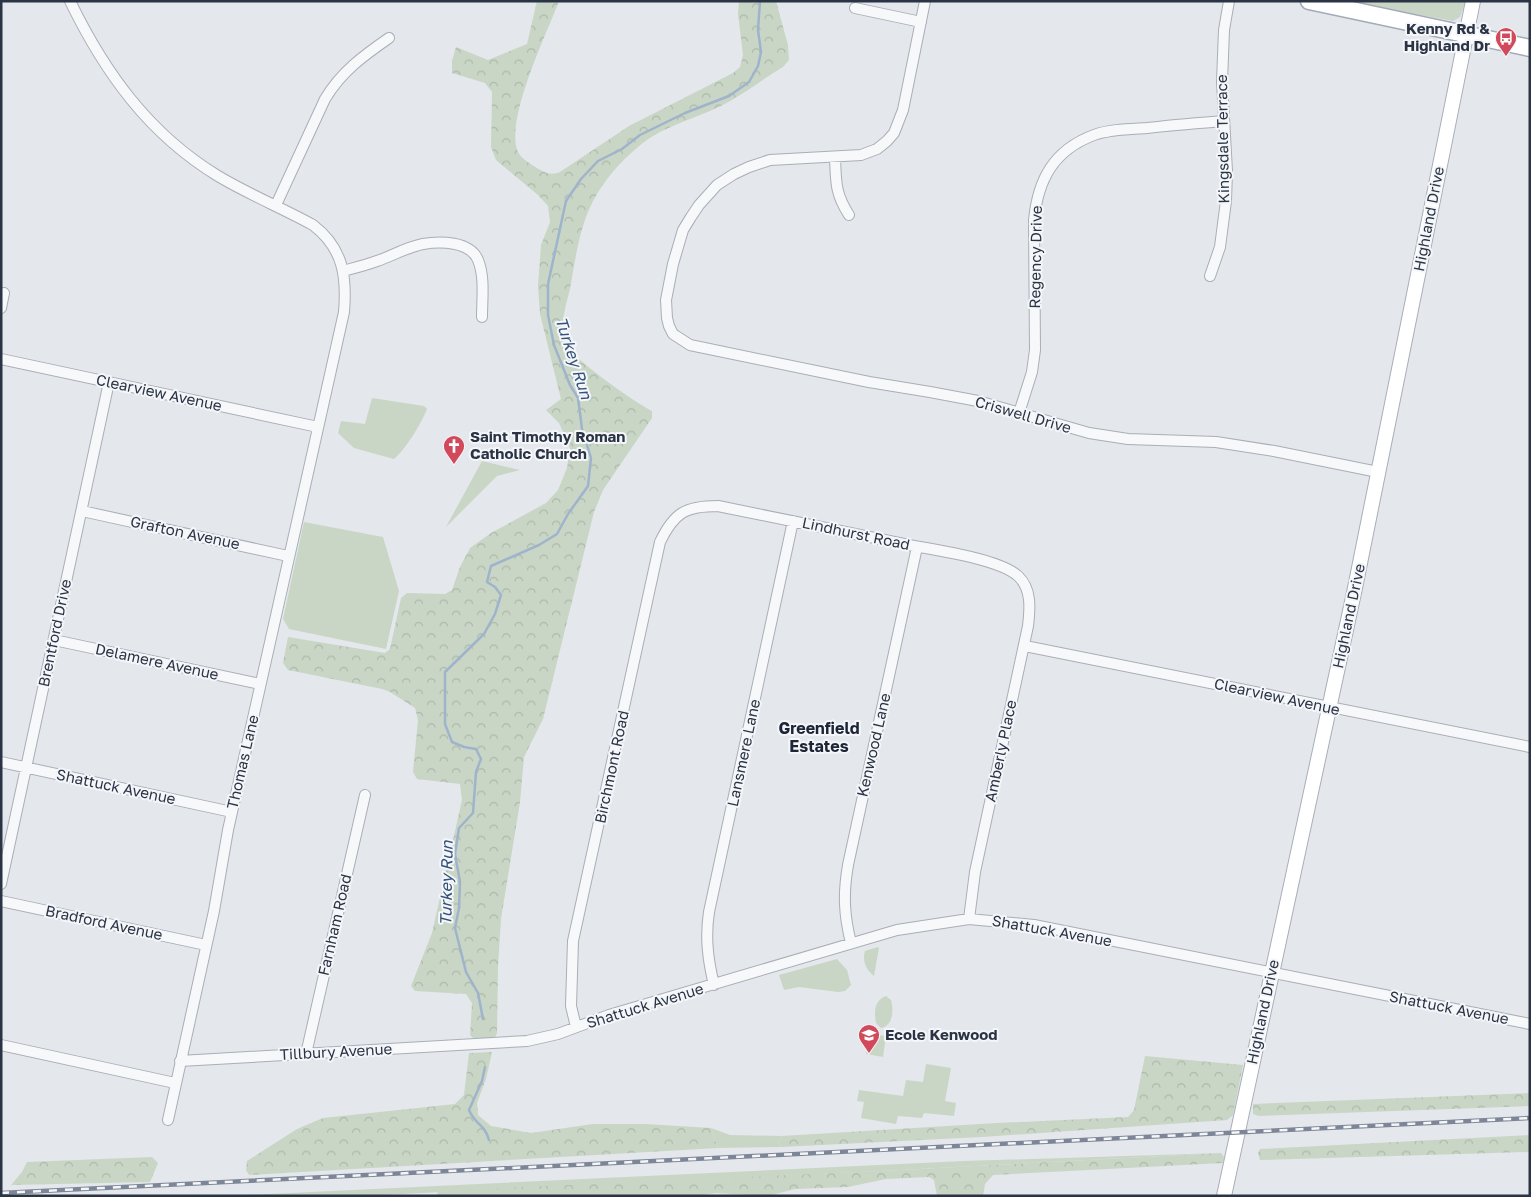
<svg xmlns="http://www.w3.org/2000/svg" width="1531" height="1197" font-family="'Golos Text',sans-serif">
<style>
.green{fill:#c9d6c5}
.forest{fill:url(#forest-crowns)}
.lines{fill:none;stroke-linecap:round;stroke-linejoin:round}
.stream{stroke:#9fb4cc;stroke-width:2.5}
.street-casing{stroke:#a9aeb7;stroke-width:12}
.secondary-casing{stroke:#a9aeb7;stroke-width:16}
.primary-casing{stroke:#a3abb8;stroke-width:19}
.street{stroke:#f7f8fa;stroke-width:10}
.secondary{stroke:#fff;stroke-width:14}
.primary{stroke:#fff;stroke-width:16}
.rail-casing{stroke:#7d8696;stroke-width:4.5}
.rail{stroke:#f4f6f9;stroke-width:2.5;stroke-dasharray:8;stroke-linecap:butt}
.labels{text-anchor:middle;stroke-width:4;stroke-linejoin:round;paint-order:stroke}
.poi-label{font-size:15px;font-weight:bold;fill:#2b3445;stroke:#f4f6f9;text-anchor:start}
.street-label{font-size:15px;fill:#2b3445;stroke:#f4f6f9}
.water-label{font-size:16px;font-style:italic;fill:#34527a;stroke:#f4f6f9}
.neighbourhood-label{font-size:16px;font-weight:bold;fill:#1d2536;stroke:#f4f6f9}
</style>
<defs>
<pattern id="forest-crowns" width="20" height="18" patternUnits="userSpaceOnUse" patternTransform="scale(1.25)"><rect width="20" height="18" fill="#c9d6c5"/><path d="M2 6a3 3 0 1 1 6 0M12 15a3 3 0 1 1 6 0" fill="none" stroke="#adb8ab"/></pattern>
</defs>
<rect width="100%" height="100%" fill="#e4e7ec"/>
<path class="green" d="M 1344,1 L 1466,1 L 1460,17 L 1453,21 Z
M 372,398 L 424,406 L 427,409 C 421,424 406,449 394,459 L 354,448 L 338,433 L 341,421 L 365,424 Z
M 482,461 L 520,470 L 497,476 L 446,527 Z
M 304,522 L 383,537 L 399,591 L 386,649 L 289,629 L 283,619 Z
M 878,947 L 879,948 L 874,976 C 866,970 862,961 865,951 Z
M 837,959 L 847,970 L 851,985 L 845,991 L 838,992 L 799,987 L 784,990 L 779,975 Z
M 886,996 L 891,1000 C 894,1010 893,1026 881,1028 L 876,1023 C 874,1013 874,1000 886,996 Z
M 869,1034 L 886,1036 L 883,1057 L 866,1054 Z
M 926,1064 L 951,1068 L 945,1101 L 956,1103 L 954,1116 L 924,1113 L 922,1118 L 898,1116 L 896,1124 L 861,1118 L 864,1102 L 857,1101 L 859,1090 L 903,1096 L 906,1080 L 923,1082 Z
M 711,1128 L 730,1135 L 782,1136 L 778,1142 L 781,1147 L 718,1148 Z
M 1221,1153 L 881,1171 L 361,1196 L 225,1196 L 964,1161 Z"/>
<path class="forest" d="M 537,1 L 559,1 C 547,33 504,121 518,152 C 521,158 527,161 532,165 C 541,170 549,177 560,172 L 629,126 L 733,73 L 740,67 L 743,55 L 738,14 L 739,1 L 776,1 L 788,45 L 789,60 L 783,67 C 763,79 744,94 723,105 C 695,119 662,126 638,147 C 614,167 594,192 584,223 C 577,244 574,267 570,289 C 566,305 559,326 564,341 C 569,357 636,403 652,411 L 652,418 L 603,490 L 594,512 L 543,719 L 524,757 L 520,802 L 501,919 L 498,966 L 497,1033 L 494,1040 L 475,1040 L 470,1035 L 472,1003 L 466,994 L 415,991 L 411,986 L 432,933 L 462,800 L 460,784 L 417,779 L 413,772 L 418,720 L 415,708 L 390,692 L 382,689 L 288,670 L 283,663 L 288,637 L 385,653 L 390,649 L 401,598 L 407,593 L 445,594 L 452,590 L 460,567 L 470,548 L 491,533 L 546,503 L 558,490 L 567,468 L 570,448 L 559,423 L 546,410 L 561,399 L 540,314 L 538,286 L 541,245 L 550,222 L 548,206 L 538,195 L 496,160 L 491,147 L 492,92 L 485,83 L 452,73 L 452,61 L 456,47 L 488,60 L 527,44 Z
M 492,1052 L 486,1079 L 477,1103 L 478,1115 L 491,1126 L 531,1133 L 593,1124 L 646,1124 L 711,1128 L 718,1148 L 249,1175 L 246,1170 L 247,1161 L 297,1129 L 323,1118 L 455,1104 L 464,1095 L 469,1053 Z
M 1145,1056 L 1243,1065 L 1233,1115 L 1227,1120 L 982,1137 L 781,1147 L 778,1142 L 782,1136 L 997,1123 L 1128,1117 L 1134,1110 Z
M 1530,1093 L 1530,1106 L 1259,1116 L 1253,1114 L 1253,1104 Z
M 1530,1135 L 1530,1152 L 1260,1160 L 1258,1153 L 1260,1149 Z
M 1221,1153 L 1224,1157 L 1223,1163 L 993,1175 L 985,1184 L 983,1196 L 937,1196 L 934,1180 L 929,1177 L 886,1179 L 848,1187 L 795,1189 L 768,1196 L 716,1193 L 695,1196 L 437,1196 L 438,1191 L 881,1171 Z
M 152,1157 L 158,1163 L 150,1182 L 11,1185 L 22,1172 L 27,1162 Z"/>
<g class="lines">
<path class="stream" d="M 483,1019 L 478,993 L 466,972 L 455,928 L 459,908 L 460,882 L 455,854 L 459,828 L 473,813 L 476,772 L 481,759 L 476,749 L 464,747 L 452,742 L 445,724 L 445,672 L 484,634 L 495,614 L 501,595 L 495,587 L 487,582 L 491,566 L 539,545 L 557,534 L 568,514 L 588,486 L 591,458 L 582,429 L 578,398 L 570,385 L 554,345 L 548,315 L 548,284 L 566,201 L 581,179 L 598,161 L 622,149 L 640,135 L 685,113 L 729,96 L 749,82 L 758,66 L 761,52 L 758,30 L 760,1
M 485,1067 L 482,1081 L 469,1110 C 475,1125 485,1124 489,1140"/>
<g class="street-casing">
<path id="street" d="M 70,1 C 105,73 149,134 218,176 C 248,194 282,208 313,225 C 343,248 347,276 344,312 L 228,830 L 214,911 L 168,1120
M 925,1 L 903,110 L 894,133 L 887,141 L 877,149 L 861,155 L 770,160 L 749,167 L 734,174 L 717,185 L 699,205 L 691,217 L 683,230 L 673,264 L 666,300 L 667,318 L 669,326 L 673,334 L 690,345 L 869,382 L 930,392 L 978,401 L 1089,433 L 1128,439 L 1216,442 L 1274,451 L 1378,472
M 855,8 L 921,22
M 835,157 C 836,182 835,193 849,215
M 276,205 L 325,99 C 341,72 363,56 389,38
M 343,271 C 354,268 366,265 377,261 C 392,256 407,247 423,244 C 440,241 470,241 478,260 C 485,277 482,299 482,317
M 1210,276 L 1220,247 L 1226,201 L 1227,171 L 1222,82 L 1224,30 L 1229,1
M 1,308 L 4,293
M 1,359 L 318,427
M 1019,413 L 1032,372 L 1035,350 L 1034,220 C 1038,179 1054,150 1094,135 C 1110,129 1130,129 1147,128 C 1172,125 1198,123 1223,121
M 82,511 L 288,556
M 54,640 L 260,684
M 1025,646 L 1530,747
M 1,762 L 232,812
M 1,884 L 109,382
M 1,901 L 206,945
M 851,943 C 844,915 843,894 848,865 L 917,547
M 714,985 C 708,960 705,938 709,912 L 793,521
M 576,1027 L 571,1006 L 573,941 L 660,542 C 674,513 685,506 718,506 C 782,519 845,532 909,545 C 935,550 1000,559 1018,576 C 1032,589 1030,609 1028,626 L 975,872 L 969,919
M 1,1045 L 175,1083
M 306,1054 L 365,795
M 180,1061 L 527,1041 L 558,1034 L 609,1015 L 897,930 L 969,919 L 1034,925 L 1530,1024"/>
</g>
<g class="secondary-casing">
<path id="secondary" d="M 1224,1196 L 1355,588 L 1473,1"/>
</g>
<g class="primary-casing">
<path id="primary" d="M 1309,1 L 1530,48"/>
</g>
<use href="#street" class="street"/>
<use href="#secondary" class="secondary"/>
<use href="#primary" class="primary"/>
<g class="rail-casing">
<path id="rail" d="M 1,1193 L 1530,1118"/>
</g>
<use href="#rail" class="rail"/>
</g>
<defs>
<g id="bus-pin" transform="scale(1.125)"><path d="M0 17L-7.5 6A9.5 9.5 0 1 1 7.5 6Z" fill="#d1495b" stroke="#f4f6f9"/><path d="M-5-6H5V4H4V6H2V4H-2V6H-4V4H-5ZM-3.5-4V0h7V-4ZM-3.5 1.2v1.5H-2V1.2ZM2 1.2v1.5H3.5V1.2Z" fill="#fff"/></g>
<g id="church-pin" transform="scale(1.125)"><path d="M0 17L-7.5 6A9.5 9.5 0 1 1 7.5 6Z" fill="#d1495b" stroke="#f4f6f9"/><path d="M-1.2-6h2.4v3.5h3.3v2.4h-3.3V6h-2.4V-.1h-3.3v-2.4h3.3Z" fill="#fff"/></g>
<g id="school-pin" transform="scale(1.125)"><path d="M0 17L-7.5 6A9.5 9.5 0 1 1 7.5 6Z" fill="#d1495b" stroke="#f4f6f9"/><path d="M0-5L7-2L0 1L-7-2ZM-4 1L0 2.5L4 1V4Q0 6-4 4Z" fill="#fff"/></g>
</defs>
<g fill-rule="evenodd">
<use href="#bus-pin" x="1506" y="38"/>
<use href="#church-pin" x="454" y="446"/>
<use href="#school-pin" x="869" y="1035"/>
</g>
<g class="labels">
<g class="poi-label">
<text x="1490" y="34" text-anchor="end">Kenny Rd &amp;<tspan x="1490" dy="17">Highland Dr</tspan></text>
<text x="470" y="442">Saint Timothy Roman<tspan x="470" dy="17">Catholic Church</tspan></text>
<text x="885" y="1040">Ecole Kenwood</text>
</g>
<g class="street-label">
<text transform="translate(1223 139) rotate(-91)" y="5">Kingsdale Terrace</text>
<text transform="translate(1429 219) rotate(-79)" y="5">Highland Drive</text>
<text transform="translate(1036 257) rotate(-89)" y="5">Regency Drive</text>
<text transform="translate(159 393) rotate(12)" y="5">Clearview Avenue</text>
<text transform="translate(1023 415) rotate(16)" y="5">Criswell Drive</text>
<text transform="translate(185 533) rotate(12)" y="5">Grafton Avenue</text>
<text transform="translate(856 534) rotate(12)" y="5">Lindhurst Road</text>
<text transform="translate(1349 616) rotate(-78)" y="5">Highland Drive</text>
<text transform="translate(55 633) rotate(-78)" y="5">Brentford Drive</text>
<text transform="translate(157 662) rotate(12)" y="5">Delamere Avenue</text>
<text transform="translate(1277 697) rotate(12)" y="5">Clearview Avenue</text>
<text transform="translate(874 745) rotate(-77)" y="5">Kenwood Lane</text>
<text transform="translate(1001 751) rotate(-78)" y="5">Amberly Place</text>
<text transform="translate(744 753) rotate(-78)" y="5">Lansmere Lane</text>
<text transform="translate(243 762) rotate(-77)" y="5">Thomas Lane</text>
<text transform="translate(612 767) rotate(-78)" y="5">Birchmont Road</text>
<text transform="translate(116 787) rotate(12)" y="5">Shattuck Avenue</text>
<text transform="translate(104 923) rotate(12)" y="5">Bradford Avenue</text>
<text transform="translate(335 925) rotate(-77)" y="5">Farnham Road</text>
<text transform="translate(1052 931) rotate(10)" y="5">Shattuck Avenue</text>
<text transform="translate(645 1006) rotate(-17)" y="5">Shattuck Avenue</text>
<text transform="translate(1449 1008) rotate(11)" y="5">Shattuck Avenue</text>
<text transform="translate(1263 1012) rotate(-78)" y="5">Highland Drive</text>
<text transform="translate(336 1052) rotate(-3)" y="5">Tillbury Avenue</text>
</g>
<g class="water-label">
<text transform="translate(574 358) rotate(72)" y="6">Turkey Run</text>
<text transform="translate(446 883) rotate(-89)" y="6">Turkey Run</text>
</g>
<g class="neighbourhood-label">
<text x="819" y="734">Greenfield<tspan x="819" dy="18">Estates</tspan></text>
</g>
</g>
<rect width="1531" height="1197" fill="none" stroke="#2b3445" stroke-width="5"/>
</svg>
